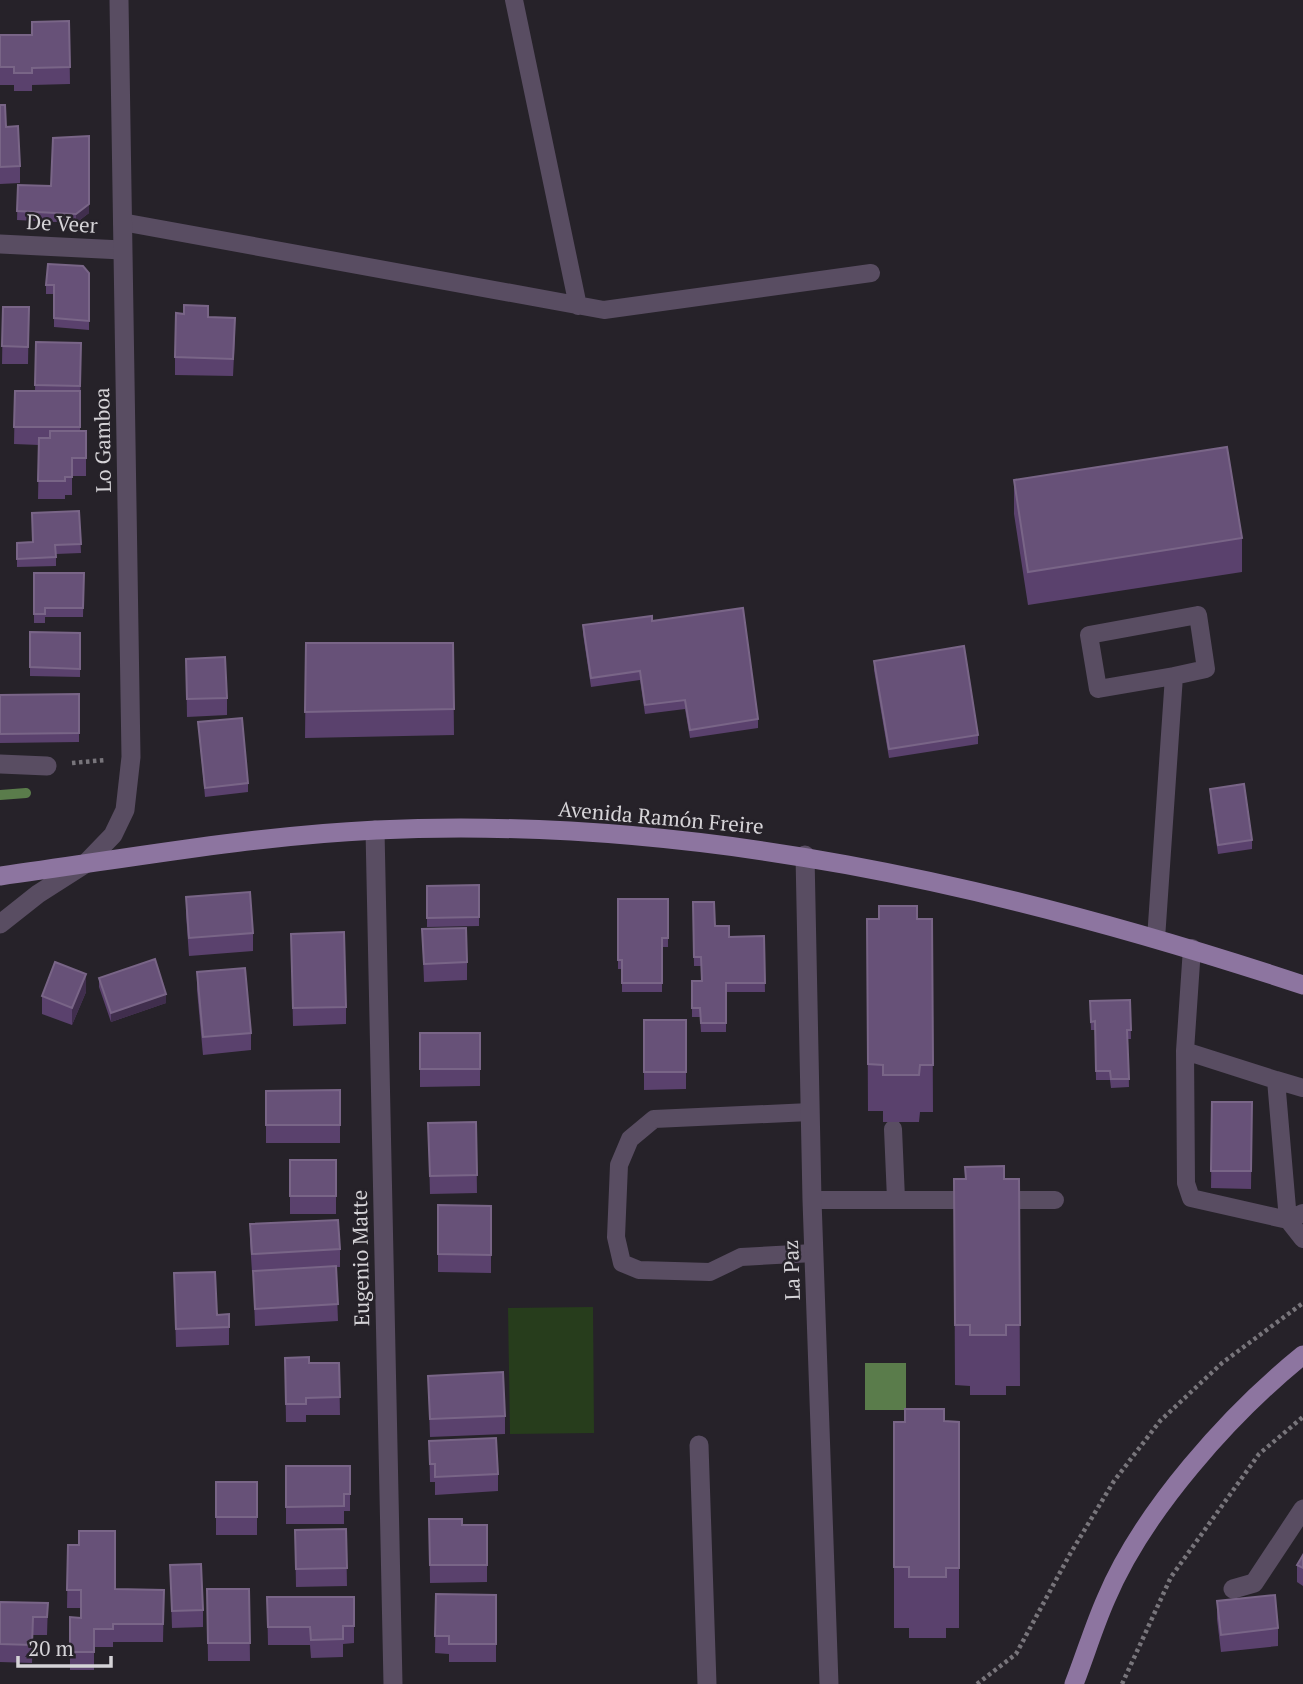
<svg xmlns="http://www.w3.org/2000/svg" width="1303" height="1684" font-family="'PT Serif',serif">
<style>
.green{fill:#273d1c}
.water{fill:#5a7c4b}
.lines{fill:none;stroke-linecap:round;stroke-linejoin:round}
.stream{stroke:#5a7c4b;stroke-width:10}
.path{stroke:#78757b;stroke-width:4.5;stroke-dasharray:3.5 3.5;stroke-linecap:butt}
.service{stroke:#594d62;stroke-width:18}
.minor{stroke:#594d62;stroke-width:19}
.tertiary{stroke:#594d62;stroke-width:19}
.primary{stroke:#8d75a0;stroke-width:19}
.wall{fill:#5a416d}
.shaded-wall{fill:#402e4d}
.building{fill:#675178;stroke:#796587;stroke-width:2}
.labels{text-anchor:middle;stroke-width:5;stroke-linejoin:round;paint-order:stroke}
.street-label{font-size:21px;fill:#d5d3d7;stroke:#262229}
</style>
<rect width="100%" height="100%" fill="#262229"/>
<path class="green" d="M 593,1307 L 594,1433 L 510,1434 L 508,1308 Z"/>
<path class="water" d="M 865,1363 L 906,1363 L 906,1410 L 865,1410 Z"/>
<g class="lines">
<path class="stream" d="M 0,795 L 26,793"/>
<path class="path" d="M 72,763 L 105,760
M 977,1684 L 1016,1654 L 1070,1554 L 1114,1481 L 1160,1421 L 1222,1363 L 1303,1303
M 1122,1684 L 1171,1577 L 1259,1454 L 1303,1417"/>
<path class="service" d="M 514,0 L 578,306
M 122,222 L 604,310 L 871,273
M 1156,939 L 1174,676 L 1206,669 L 1198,615 L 1089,635 L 1098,689 L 1174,676
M 1192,948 L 1185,1051 L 1276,1080 L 1288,1220 L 1303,1239
M 1185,1051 L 1186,1183 L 1191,1198 L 1288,1220 L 1303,1213
M 1276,1080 L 1303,1088
M 810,1112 L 654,1119 L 630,1139 L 619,1165 L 616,1237 L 622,1263 L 639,1270 L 710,1272 L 741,1257 L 814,1253
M 893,1129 L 896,1199
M 812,1200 L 1055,1200"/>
<path class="minor" d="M 0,244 L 122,250
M 0,764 L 47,766
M 375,830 L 393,1684
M 805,855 L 812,1200 L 829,1684
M 699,1445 L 707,1684
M 1233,1589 L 1254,1583 L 1303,1509"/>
<path class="tertiary" d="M 0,924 L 38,894 L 85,864 L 113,835 L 125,810 L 131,757 L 119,0"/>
<path class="primary" d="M 0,876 C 125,859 250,836 376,830 C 694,815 1004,886 1303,985
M 1074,1684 C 1085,1656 1094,1626 1106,1599 C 1143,1511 1230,1414 1303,1355"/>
</g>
<path class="wall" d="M 69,21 L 70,84 L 32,85 L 32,91 L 14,91 L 14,85 L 0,85 L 0,35 L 32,35 Z
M 0,105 L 6,127 L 20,166 L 20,183 L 0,184 Z
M 18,185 L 89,213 L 76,223 L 17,220 Z
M 89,273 L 89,330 L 54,327 L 54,294 L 46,294 L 46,285 Z
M 3,307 L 29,307 L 28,364 L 2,364 Z
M 208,317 L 235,335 L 233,376 L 175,375 L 175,357 Z
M 36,342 L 81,343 L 80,431 L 86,431 L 86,476 L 72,476 L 72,495 L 65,495 L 65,499 L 38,499 L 39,445 L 14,444 L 15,391 L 35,391 Z
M 1014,480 L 1242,538 L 1242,572 L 1028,605 L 1014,514 Z
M 79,511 L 81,553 L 56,554 L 56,566 L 17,567 L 17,543 L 33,542 Z
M 34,573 L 84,573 L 83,617 L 45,617 L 45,623 L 34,623 Z
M 652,621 L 758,719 L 758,728 L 690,738 L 685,709 L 645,714 L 640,680 L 591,687 L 583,634 L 583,625 Z
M 30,632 L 80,633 L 80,677 L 30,676 Z
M 306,643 L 453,643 L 454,735 L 305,738 Z
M 186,659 L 227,698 L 227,715 L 187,717 Z
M 874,661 L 978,735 L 978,744 L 889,758 L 874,670 Z
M 79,694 L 79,742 L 0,743 L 0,695 Z
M 198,722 L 248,783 L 248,792 L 205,797 Z
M 1210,789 L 1252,840 L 1252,849 L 1218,854 L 1210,798 Z
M 479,885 L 479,926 L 427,927 L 427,886 Z
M 186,897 L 253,933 L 253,951 L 189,956 L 186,914 Z
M 618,899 L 668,899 L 668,947 L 662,947 L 662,992 L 622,992 L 622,969 L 618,969 Z
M 693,902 L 715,926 L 729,937 L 764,936 L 765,992 L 726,992 L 726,1032 L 701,1032 L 700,1017 L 692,1017 L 692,981 L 701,981 L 701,966 L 694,966 Z
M 867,919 L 932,919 L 933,1112 L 920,1112 L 919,1122 L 883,1122 L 883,1111 L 868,1111 Z
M 422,929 L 467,962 L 467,980 L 424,982 Z
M 291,934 L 346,1007 L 346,1024 L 293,1026 Z
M 197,972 L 251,1033 L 251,1050 L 203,1055 L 197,990 Z
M 99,978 L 166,1003 L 111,1022 L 99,987 Z
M 86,992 L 72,1025 L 42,1014 L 42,996 Z
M 1130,1000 L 1131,1039 L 1128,1039 L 1129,1087 L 1111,1088 L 1110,1080 L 1096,1080 L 1095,1030 L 1091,1030 L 1090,1001 Z
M 644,1020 L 686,1020 L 686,1089 L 644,1090 Z
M 420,1033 L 480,1033 L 480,1086 L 420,1087 Z
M 340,1090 L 340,1143 L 266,1143 L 266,1091 Z
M 1212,1102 L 1252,1102 L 1251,1189 L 1211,1188 Z
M 476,1122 L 477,1193 L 430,1194 L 428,1123 Z
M 290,1160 L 336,1160 L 336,1214 L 290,1214 Z
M 954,1179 L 1019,1179 L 1020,1386 L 1006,1386 L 1006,1395 L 970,1395 L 970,1386 L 955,1385 Z
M 438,1205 L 491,1206 L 491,1273 L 438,1272 Z
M 250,1224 L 340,1249 L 340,1267 L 336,1267 L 338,1321 L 255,1326 L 253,1272 L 252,1272 L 250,1242 Z
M 174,1273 L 217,1315 L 229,1314 L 229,1345 L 176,1347 Z
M 285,1358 L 309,1363 L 339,1363 L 340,1415 L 306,1415 L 306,1422 L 286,1422 Z
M 428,1376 L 505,1416 L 505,1434 L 430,1437 Z
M 894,1422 L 959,1422 L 959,1628 L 946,1628 L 946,1638 L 909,1638 L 909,1628 L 894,1628 Z
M 429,1441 L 498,1474 L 498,1491 L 435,1495 L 435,1482 L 430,1482 Z
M 286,1466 L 350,1466 L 350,1511 L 344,1511 L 344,1524 L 286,1524 Z
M 216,1482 L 257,1482 L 257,1535 L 216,1535 Z
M 429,1519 L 462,1525 L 487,1525 L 487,1582 L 430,1583 Z
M 346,1529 L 347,1586 L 296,1587 L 295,1530 Z
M 68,1545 L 115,1589 L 164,1590 L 163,1642 L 113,1642 L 113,1647 L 94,1647 L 94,1670 L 70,1670 L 70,1617 L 81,1618 L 81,1608 L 67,1608 Z
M 1303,1555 L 1303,1586 L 1297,1582 L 1297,1565 Z
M 170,1565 L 203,1610 L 203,1627 L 172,1628 Z
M 207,1589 L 249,1589 L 250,1661 L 208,1661 Z
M 436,1594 L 496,1595 L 496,1662 L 449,1662 L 449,1654 L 435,1653 Z
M 267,1597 L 354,1597 L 354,1643 L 343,1644 L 343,1657 L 311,1658 L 310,1645 L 268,1645 Z
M 1217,1601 L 1278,1628 L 1278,1646 L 1221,1652 L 1217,1619 Z
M 0,1602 L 48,1603 L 47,1635 L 33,1635 L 32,1663 L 0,1662 Z"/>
<path class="shaded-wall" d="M 89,204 L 89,213 L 76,223 L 76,214 Z
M 86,974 L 86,992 L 72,1025 L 72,1008 Z
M 166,994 L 166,1003 L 111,1022 L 111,1013 Z"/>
<path class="building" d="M 69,21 L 70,67 L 32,68 L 32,73 L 14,73 L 14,67 L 0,67 L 0,35 L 32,35 L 32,22 Z
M 0,105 L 5,105 L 6,127 L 18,126 L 20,166 L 0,167 Z
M 89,136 L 89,204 L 76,214 L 17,211 L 18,185 L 51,186 L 53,138 Z
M 48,264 L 83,266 L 89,273 L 89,321 L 54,318 L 54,285 L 46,285 Z
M 184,305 L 208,306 L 208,317 L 235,318 L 233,359 L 175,357 L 176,313 L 184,314 Z
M 3,307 L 29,307 L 28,347 L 2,346 Z
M 36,342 L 81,343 L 80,386 L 35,385 Z
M 15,391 L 80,391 L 80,427 L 14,427 Z
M 50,431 L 86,431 L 86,458 L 72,458 L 72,477 L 65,477 L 65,481 L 38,481 L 39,438 L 50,438 Z
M 1227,447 L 1242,538 L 1028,572 L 1014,480 Z
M 79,511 L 81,544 L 55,545 L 56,557 L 17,559 L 17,543 L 33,542 L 32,513 Z
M 34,573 L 84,573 L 83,608 L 45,608 L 45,614 L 34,614 Z
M 743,608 L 758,719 L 690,730 L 685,700 L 645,705 L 640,671 L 591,678 L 583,625 L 652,616 L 652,621 Z
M 30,632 L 80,633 L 80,669 L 30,667 Z
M 306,643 L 453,643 L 454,709 L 305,712 Z
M 964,646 L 978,735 L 889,749 L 874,661 Z
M 225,657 L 227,698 L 187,699 L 186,659 Z
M 79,694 L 79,733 L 0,734 L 0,695 Z
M 242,718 L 248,783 L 205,788 L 198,722 Z
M 1244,784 L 1252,840 L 1218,845 L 1210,789 Z
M 479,885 L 479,917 L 427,918 L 427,886 Z
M 250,892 L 253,933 L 189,938 L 186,897 Z
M 618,899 L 668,899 L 668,938 L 662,938 L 662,983 L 622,983 L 622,960 L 618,960 Z
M 693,902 L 714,902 L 715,926 L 729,926 L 729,937 L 764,936 L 765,983 L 726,983 L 726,1023 L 701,1023 L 700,1008 L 692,1008 L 692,981 L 702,981 L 701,957 L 694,957 Z
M 879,906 L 917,906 L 917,919 L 932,919 L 933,1065 L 920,1065 L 919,1075 L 883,1075 L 883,1065 L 868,1064 L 867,919 L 879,919 Z
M 466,928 L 467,962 L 424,964 L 422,929 Z
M 344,932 L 346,1007 L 293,1008 L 291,934 Z
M 155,959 L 166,994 L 111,1013 L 99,978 Z
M 55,962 L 86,974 L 72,1008 L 42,996 Z
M 245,968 L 251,1033 L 203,1037 L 197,972 Z
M 1130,1000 L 1131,1030 L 1127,1030 L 1129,1079 L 1111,1079 L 1110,1071 L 1096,1071 L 1095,1021 L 1091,1022 L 1090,1001 Z
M 644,1020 L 686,1020 L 686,1072 L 644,1072 Z
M 420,1033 L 480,1033 L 480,1069 L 420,1069 Z
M 340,1090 L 340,1125 L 266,1125 L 266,1091 Z
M 1212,1102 L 1252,1102 L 1251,1171 L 1211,1171 Z
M 476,1122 L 477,1175 L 430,1176 L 428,1123 Z
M 290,1160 L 336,1160 L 336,1196 L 290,1196 Z
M 1004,1166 L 1004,1179 L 1019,1179 L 1020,1325 L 1006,1325 L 1006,1335 L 970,1335 L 970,1325 L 955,1325 L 954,1179 L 966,1179 L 965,1167 Z
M 438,1205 L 491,1206 L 491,1255 L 438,1254 Z
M 338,1220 L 340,1249 L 252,1254 L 250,1224 Z
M 336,1266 L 338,1304 L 255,1309 L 253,1271 Z
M 215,1272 L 217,1315 L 229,1314 L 229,1327 L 176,1329 L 174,1273 Z
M 309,1357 L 309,1363 L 339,1363 L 340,1397 L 306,1398 L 306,1404 L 286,1404 L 285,1358 Z
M 503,1372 L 505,1416 L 430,1419 L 428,1376 Z
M 905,1409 L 944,1409 L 944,1421 L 959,1422 L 959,1568 L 946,1568 L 946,1577 L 909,1577 L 909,1567 L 894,1567 L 894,1422 L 905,1422 Z
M 496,1438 L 498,1474 L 435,1477 L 435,1464 L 430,1464 L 429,1441 Z
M 286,1466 L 350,1466 L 350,1494 L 344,1494 L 344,1506 L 286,1507 Z
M 216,1482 L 257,1482 L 257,1517 L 216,1517 Z
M 429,1519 L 462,1519 L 462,1525 L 487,1525 L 487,1565 L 430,1565 Z
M 346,1529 L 347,1568 L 296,1569 L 295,1530 Z
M 79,1531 L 115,1531 L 115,1589 L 164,1590 L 163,1624 L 113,1624 L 113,1629 L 94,1629 L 94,1652 L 70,1652 L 70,1617 L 81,1618 L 81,1590 L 67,1590 L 68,1545 L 79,1545 Z
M 1303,1555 L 1303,1568 L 1297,1565 Z
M 201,1564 L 203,1610 L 172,1611 L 170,1565 Z
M 207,1589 L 249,1589 L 250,1643 L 208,1643 Z
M 436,1594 L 496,1595 L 496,1644 L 449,1644 L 449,1636 L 435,1636 Z
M 1275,1595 L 1278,1628 L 1221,1635 L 1217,1601 Z
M 267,1597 L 354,1597 L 354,1626 L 343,1626 L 343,1639 L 311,1640 L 310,1627 L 268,1627 Z
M 0,1602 L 48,1603 L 47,1617 L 33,1617 L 32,1645 L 0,1644 Z"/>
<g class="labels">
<g class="street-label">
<text transform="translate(62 224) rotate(3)" y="7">De Veer</text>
<text transform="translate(103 440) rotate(-91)" y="7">Lo Gamboa</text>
<text transform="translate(661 818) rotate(5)" y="7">Avenida Ramón Freire</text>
<text transform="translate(361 1258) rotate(-91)" y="7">Eugenio Matte</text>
<text transform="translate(792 1270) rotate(-92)" y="7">La Paz</text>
</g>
</g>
<path d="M18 1656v10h93v-10" fill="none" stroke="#d5d3d7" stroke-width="3.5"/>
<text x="28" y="1656" font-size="21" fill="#d5d3d7" stroke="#262229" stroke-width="5" paint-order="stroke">20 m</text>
</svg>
